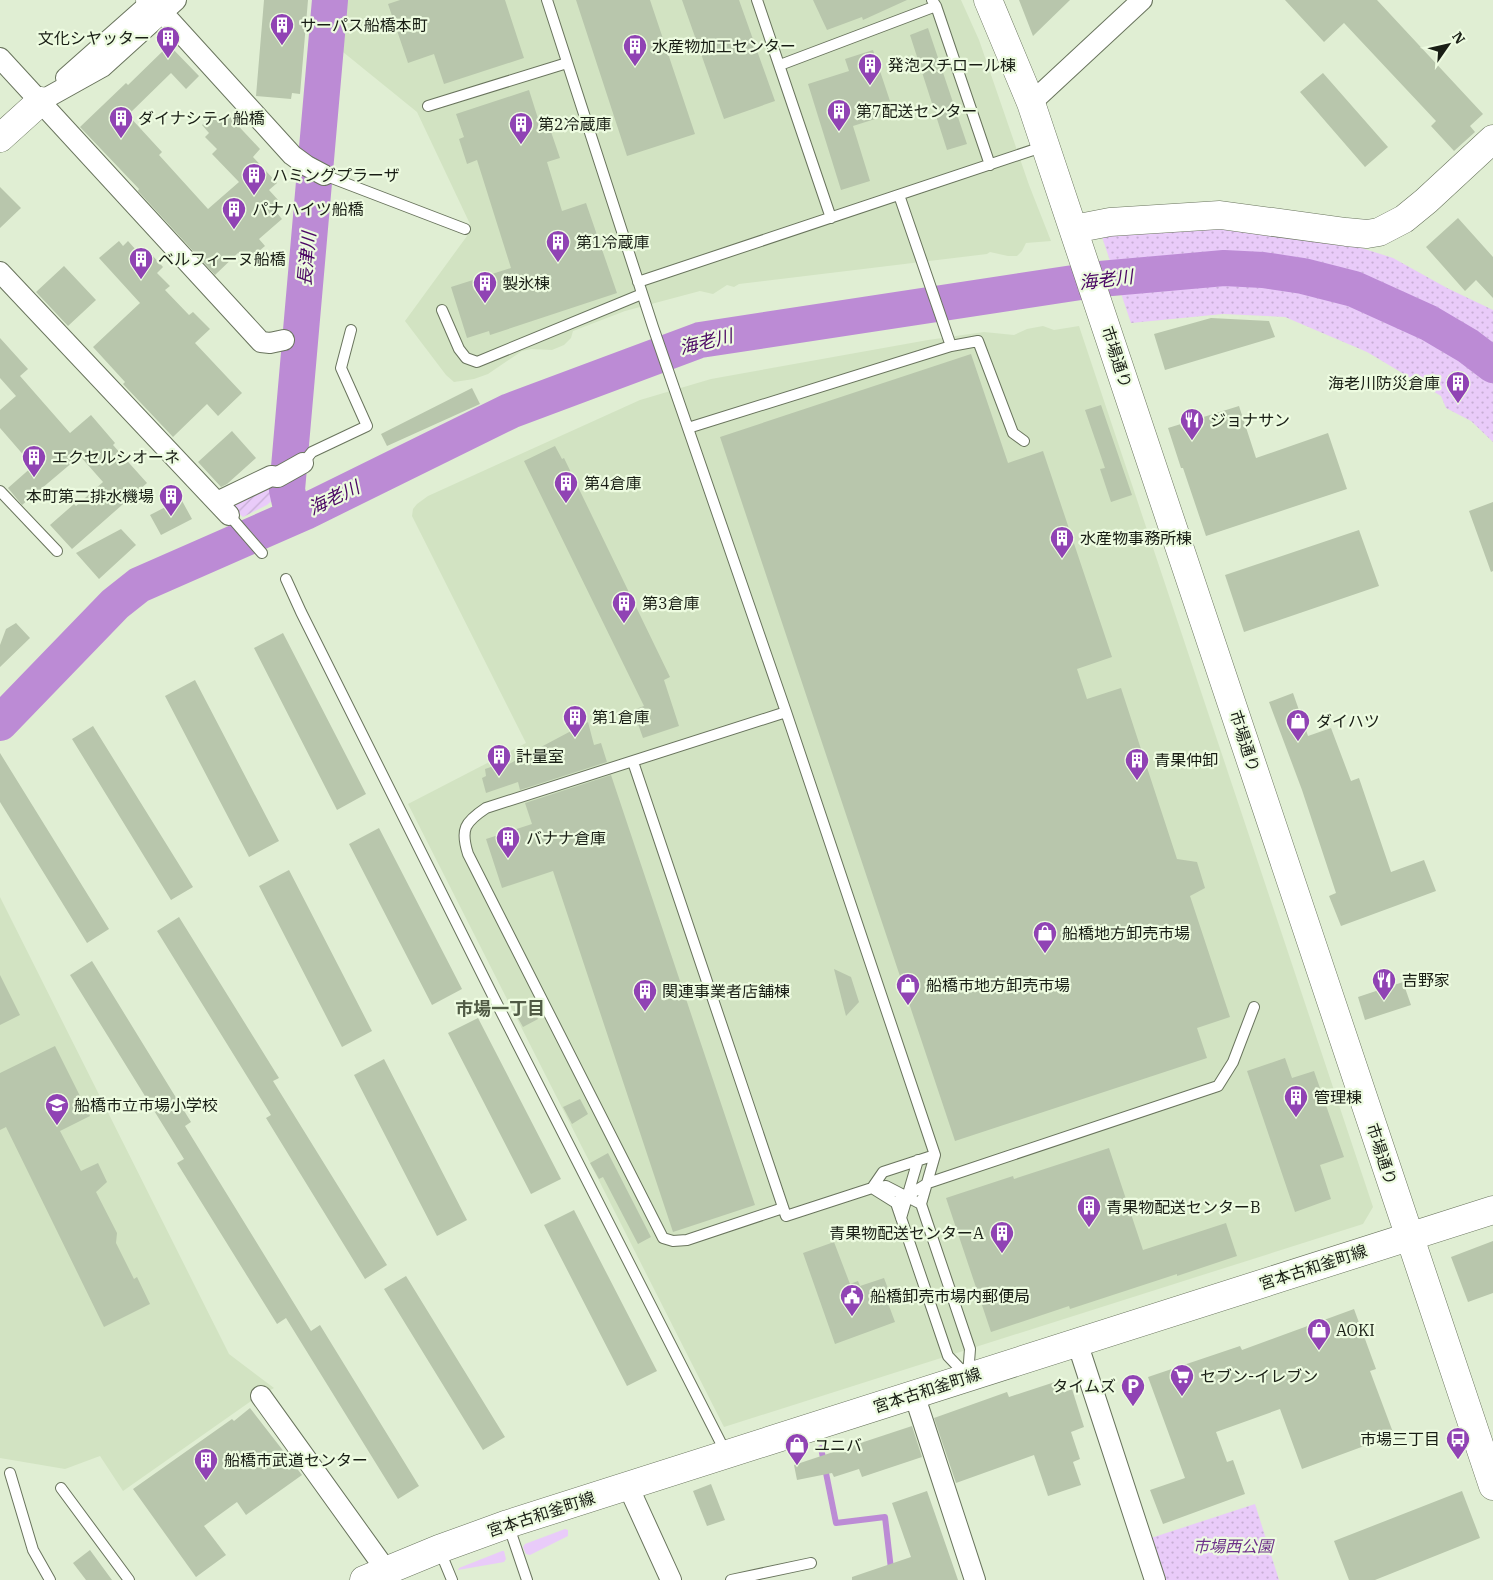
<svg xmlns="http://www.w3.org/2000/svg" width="1493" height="1580" font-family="'IBM Plex Serif','Noto Sans JP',serif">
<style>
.built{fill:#d2e3c2}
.grass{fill:#e9cbf9}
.park{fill:url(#park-dots)}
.garden{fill:url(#garden-furrows)}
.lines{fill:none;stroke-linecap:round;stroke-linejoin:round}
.stream{stroke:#bc8bd5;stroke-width:6}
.river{stroke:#bc8bd5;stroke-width:36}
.building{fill:#b8c6ac}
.lane-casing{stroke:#69745d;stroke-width:12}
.street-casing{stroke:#69745d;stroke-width:22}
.secondary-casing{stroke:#69745d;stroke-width:29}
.lane{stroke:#fff;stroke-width:10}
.street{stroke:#fff;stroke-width:20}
.secondary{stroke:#fff;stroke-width:28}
.labels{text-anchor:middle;stroke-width:4.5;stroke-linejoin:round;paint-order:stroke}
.poi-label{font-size:16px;fill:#191e15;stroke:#edfbe0;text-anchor:start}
.street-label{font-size:16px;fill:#191e15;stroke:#edfbe0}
.park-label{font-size:16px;font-style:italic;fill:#6e318a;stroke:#edfbe0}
.water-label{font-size:18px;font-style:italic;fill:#4c0865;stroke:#edfbe0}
.neighbourhood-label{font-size:18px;font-weight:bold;fill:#505b45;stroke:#edfbe0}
</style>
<defs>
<pattern id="park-dots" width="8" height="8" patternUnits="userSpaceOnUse" patternTransform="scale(1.25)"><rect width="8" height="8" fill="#e9cbf9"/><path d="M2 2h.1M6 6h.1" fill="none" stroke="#c7aed5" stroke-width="1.8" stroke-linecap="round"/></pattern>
<pattern id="garden-furrows" width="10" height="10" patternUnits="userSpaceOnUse" patternTransform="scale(1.25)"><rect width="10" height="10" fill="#e9cbf9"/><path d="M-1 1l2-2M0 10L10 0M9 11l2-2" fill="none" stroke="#c7aed5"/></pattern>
</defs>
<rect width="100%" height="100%" fill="#e0eed3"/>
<path class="built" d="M 347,0 L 961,0 L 979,40 L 1029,185 L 1051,241 L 1026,243 L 1022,251 L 1017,256 L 1008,256 L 990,252 L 987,254 L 739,284 L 734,287 L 727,285 L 713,294 L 700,291 L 625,311 L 573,331 L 571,338 L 564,345 L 552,350 L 531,349 L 522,351 L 488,374 L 474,379 L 454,382 L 446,375 L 405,321 L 467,236 L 470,224 L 417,112 L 343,52 Z
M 1043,326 L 1054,330 L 1079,326 L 1373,1207 L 1363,1224 L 724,1427 L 408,804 L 526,743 L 412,516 L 413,509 L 417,504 L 428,496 L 640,400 L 711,379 L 928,340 L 984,332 L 1014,335 L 1027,329 Z
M 0,897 L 229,1354 L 274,1388 L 254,1399 L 123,1491 L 100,1456 L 65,1469 L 0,1458 Z"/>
<path class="grass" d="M 565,1529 L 568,1530 L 568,1536 L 530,1555 L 526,1554 L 523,1547 L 525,1544 Z
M 502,1551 L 504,1551 L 506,1559 L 504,1562 L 458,1570 L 459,1568 Z"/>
<path class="park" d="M 1199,225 L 1352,245 L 1393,258 L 1447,288 L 1493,310 L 1493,442 L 1471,421 L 1446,408 L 1441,396 L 1367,352 L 1285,317 L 1223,314 L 1131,323 L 1101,234 Z
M 1255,1504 L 1279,1580 L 1164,1580 L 1151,1538 Z"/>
<path class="garden" d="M 263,485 L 276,488 L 276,497 L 267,505 L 243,517 L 236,511 L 232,501 Z"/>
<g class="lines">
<path class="stream" d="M 821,1448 L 836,1523 L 885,1517 L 891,1569 L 890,1580"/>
<path class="river" d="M 293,517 L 287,490 L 330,0
M 0,723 L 115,604 L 139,585 L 305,512 L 510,411 L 700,340 L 1100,279 L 1224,268 L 1263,270 L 1303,276 L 1354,289 L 1429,323 L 1468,346 L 1493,365"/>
</g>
<path class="building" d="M 264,0 L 308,0 L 300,94 L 292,93 L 291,99 L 256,96 Z
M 400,0 L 505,0 L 524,58 L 444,84 L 434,54 L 408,63 L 388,4 Z
M 576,0 L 650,0 L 695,134 L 627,156 Z
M 682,0 L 739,0 L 775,101 L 724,119 Z
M 813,0 L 907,0 L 863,20 L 862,17 L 827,30 Z
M 1019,0 L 1070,0 L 1033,36 Z
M 1285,0 L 1377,0 L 1483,114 L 1470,126 L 1475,132 L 1454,151 L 1431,126 L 1436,121 L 1344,23 L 1324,42 Z
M 928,28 L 967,144 L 947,150 L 910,35 Z
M 169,45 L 199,76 L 186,89 L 171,73 L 128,115 L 162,152 L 159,155 L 208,209 L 239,182 L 212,154 L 217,149 L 205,137 L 209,133 L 202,125 L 215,112 L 224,121 L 229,116 L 260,149 L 253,157 L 277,183 L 269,190 L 279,201 L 272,207 L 282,219 L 259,239 L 265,246 L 246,262 L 238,253 L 215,275 L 138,191 L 139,189 L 80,127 L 126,83 L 128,85 Z
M 873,50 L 894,113 L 853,126 L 870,181 L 841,190 L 808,84 L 849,71 L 845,59 Z
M 1323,73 L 1388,147 L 1365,167 L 1300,92 Z
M 529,90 L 541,128 L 549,126 L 560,158 L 547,162 L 562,211 L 586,203 L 617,293 L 490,335 L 489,331 L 467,338 L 451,287 L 511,268 L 477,160 L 467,164 L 459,139 L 464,137 L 456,114 Z
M 0,187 L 21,208 L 0,228 Z
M 1458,218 L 1493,257 L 1493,298 L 1476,280 L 1465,291 L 1426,247 Z
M 119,241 L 123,246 L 128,241 L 145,260 L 151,254 L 163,267 L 157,273 L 170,286 L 165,290 L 189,315 L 193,312 L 210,329 L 195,343 L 242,393 L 218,416 L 207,404 L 173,437 L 123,384 L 125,382 L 93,347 L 140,303 L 99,258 Z
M 64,266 L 96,300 L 68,326 L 36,292 Z
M 1211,318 L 1269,321 L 1275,337 L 1165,370 L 1154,334 Z
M 0,338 L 28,369 L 20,376 L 70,433 L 91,415 L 115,443 L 113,445 L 147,483 L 72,549 L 50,525 L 74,504 L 76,506 L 103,482 L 80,456 L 22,505 L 8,488 L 33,466 L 0,428 L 0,410 L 16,396 L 0,378 Z
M 971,354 L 1008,463 L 1043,451 L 1112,657 L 1077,669 L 1087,699 L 1121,688 L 1177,859 L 1197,862 L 1205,888 L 1190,896 L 1230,1017 L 1197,1028 L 1207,1058 L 955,1141 L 720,437 Z
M 472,388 L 480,404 L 387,446 L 381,434 Z
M 1101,405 L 1132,495 L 1111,502 L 1100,469 L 1105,468 L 1085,410 Z
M 1239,406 L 1256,458 L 1328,433 L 1347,489 L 1206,536 L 1183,468 L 1181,468 L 1168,428 Z
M 232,431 L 256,458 L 227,484 L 221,487 L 198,462 Z
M 555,446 L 562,459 L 564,458 L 670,677 L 664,680 L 679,726 L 643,738 L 633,710 L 644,706 L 524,461 Z
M 181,499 L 192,519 L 161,535 L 150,515 Z
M 1493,502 L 1493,571 L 1491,572 L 1469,511 Z
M 121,529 L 136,545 L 99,579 L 76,553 Z
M 1359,530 L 1379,586 L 1244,632 L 1225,575 Z
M 16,623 L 30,638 L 0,667 L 0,645 L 6,629 Z
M 283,633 L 366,794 L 337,810 L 254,648 Z
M 195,680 L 279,841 L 249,857 L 165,696 Z
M 1293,693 L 1308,736 L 1331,728 L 1351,781 L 1359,778 L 1391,872 L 1424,860 L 1436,891 L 1341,926 L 1329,896 L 1336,893 L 1302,790 L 1269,702 Z
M 588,722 L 594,745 L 601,743 L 607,762 L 520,790 L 518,782 L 486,793 L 482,778 L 486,776 L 485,769 L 508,761 L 509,764 Z
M 93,726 L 193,887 L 171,900 L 72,739 Z
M 0,753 L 109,929 L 87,943 L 0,802 Z
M 611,775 L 755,1205 L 673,1232 L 553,871 L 502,888 L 486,839 L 532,824 L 525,803 Z
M 379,828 L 462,989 L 432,1005 L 349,844 Z
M 289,870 L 372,1031 L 342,1047 L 259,886 Z
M 179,917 L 279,1078 L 273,1081 L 387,1265 L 365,1279 L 266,1118 L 271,1115 L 157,931 Z
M 92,961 L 191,1122 L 185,1126 L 311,1331 L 320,1325 L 419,1486 L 398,1499 L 286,1318 L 277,1324 L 177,1163 L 184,1159 L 70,975 Z
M 834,969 L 851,977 L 859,1002 L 846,1016 Z
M 0,975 L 20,1015 L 0,1025 Z
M 1403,982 L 1411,1005 L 1365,1020 L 1358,997 Z
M 530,1003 L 538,1019 L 523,1027 L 514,1011 Z
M 478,1018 L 561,1179 L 531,1194 L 448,1033 Z
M 55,1046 L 90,1116 L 60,1131 L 81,1171 L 98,1163 L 107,1182 L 96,1192 L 117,1233 L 116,1243 L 134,1279 L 137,1277 L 150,1304 L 104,1327 L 6,1127 L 0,1130 L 0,1073 Z
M 1285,1058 L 1292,1078 L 1314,1071 L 1344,1157 L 1320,1165 L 1331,1199 L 1295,1212 L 1247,1071 Z
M 384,1059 L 467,1220 L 437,1236 L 354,1075 Z
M 580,1099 L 588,1114 L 572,1124 L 563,1107 Z
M 1109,1148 L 1143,1250 L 1226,1223 L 1237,1256 L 1177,1276 L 1177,1274 L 1070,1309 L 1069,1306 L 991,1332 L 946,1198 L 1013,1176 L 1014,1179 Z
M 608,1153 L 651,1237 L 638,1244 L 603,1177 L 599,1179 L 590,1163 Z
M 574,1210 L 657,1371 L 627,1386 L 544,1225 Z
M 1493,1241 L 1493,1293 L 1468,1302 L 1451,1257 Z
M 834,1242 L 850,1284 L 858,1281 L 860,1286 L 884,1278 L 890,1294 L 885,1295 L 895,1322 L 835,1344 L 803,1253 Z
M 406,1276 L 505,1437 L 483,1450 L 384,1289 Z
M 1354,1309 L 1376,1369 L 1370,1371 L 1394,1435 L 1302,1469 L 1280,1409 L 1216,1432 L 1227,1462 L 1233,1460 L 1245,1494 L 1163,1524 L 1150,1490 L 1185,1478 L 1148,1377 L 1240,1346 L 1242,1350 Z
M 1061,1380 L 1065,1392 L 1072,1389 L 1084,1427 L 1071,1432 L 1080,1459 L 1073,1462 L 1081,1485 L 1048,1496 L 1034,1455 L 956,1483 L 934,1418 L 1007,1392 L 1009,1397 Z
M 250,1408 L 302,1475 L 246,1515 L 237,1502 L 204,1526 L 226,1555 L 196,1577 L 133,1489 L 232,1419 L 234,1421 Z
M 912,1426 L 922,1457 L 862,1477 L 859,1469 L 834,1477 L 832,1473 L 797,1480 L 794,1465 Z
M 711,1484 L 725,1520 L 707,1526 L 693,1491 Z
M 927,1491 L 958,1580 L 852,1580 L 852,1577 L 911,1557 L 892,1503 Z
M 1462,1491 L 1480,1538 L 1375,1580 L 1349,1580 L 1334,1541 Z
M 90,1550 L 112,1580 L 86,1580 L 73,1563 Z"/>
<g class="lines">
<g class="lane-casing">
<path id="lane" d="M 547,0 L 653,327 L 786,712 L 935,1155 L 921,1204 L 970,1349 L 968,1375
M 757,0 L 831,218
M 932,0 L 936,6 L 990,165
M 780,65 L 936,6
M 428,106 L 567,63
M 324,175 L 465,229
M 899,195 L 951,346
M 638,282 L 1045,146
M 442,310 L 459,349 L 466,358 L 477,362 L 642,294
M 688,428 L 951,346 L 978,341 L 1013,433 L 1024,441
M 303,463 L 312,452 L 367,426 L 341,368 L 351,330
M 0,491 L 57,551
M 229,515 L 262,553
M 286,579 L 301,612 L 493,996 L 726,1453
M 633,762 L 786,1216 L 872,1188 L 886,1186 L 921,1204
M 872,1188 L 896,1203 L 948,1356 L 966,1375
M 872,1188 L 883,1172 L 935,1155
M 896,1203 L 928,1183 L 1218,1086 L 1233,1062 L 1254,1007
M 783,1208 L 687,1240 L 673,1241 L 663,1238 L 468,854 C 460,829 465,822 486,808 L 786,712
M 901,1218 L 918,1160
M 10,1473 L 33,1550 L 50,1580
M 61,1488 L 129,1580
M 508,1524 L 527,1580
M 440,1551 L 452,1580
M 731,1580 L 811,1563"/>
</g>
<g class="street-casing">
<path id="street" d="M 162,12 L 292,155 L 307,166 L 324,175
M 0,58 L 261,342 L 270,343 L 284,340
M 66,78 L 154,0
M 41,101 L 102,67 L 176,0
M 1031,103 L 1142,0
M 0,272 L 229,515
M 217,502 L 271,476 L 278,477 L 303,463
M 1077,1342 L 1155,1580
M 914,1394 L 975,1580
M 261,1396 L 386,1570
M 628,1486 L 671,1580"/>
</g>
<g class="secondary-casing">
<path id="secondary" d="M 150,0 L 162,12
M 988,0 L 1031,103 L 1493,1486
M 0,138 L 41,101
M 1074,229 L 1110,222 L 1220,215 L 1346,232 L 1367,234 L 1379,232 L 1404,219 L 1426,201 L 1493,139
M 364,1580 L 439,1549 L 508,1524 L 1493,1210"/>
</g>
<use href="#lane" class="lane"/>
<use href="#street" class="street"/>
<use href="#secondary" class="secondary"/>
</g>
<defs>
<g id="building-pin" transform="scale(1.25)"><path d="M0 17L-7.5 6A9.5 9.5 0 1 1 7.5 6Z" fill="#9043b4" stroke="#edfbe0"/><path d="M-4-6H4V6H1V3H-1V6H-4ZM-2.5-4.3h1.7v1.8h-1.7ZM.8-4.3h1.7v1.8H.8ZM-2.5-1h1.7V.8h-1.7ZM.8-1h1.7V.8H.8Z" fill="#fff"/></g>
<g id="restaurant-pin" transform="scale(1.25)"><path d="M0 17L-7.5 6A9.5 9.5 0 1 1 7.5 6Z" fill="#9043b4" stroke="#edfbe0"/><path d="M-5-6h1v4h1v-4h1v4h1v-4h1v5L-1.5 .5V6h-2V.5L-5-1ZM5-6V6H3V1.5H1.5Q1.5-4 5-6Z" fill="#fff"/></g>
<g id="shop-pin" transform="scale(1.25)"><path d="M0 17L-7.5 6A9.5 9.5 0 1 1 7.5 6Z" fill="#9043b4" stroke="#edfbe0"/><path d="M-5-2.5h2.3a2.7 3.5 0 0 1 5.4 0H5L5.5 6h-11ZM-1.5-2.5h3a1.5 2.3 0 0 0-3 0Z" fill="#fff"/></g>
<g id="school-pin" transform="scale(1.25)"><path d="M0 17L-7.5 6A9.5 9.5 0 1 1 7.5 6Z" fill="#9043b4" stroke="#edfbe0"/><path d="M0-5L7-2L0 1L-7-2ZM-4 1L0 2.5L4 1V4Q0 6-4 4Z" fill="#fff"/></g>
<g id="civic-pin" transform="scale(1.25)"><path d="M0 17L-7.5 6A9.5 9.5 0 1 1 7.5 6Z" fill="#9043b4" stroke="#edfbe0"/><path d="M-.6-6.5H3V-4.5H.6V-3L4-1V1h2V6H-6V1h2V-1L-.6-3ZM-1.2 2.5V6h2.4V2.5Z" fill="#fff"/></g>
<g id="supermarket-pin" transform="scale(1.25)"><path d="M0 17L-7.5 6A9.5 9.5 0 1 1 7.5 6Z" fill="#9043b4" stroke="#edfbe0"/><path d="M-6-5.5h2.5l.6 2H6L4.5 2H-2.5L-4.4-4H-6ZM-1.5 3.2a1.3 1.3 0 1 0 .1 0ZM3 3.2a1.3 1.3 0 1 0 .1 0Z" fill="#fff"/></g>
<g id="parking-pin" transform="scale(1.25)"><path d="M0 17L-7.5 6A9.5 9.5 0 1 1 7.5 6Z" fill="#9043b4" stroke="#edfbe0"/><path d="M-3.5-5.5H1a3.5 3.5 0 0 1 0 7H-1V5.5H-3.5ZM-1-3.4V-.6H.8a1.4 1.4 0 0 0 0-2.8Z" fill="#fff"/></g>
<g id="bus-pin" transform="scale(1.25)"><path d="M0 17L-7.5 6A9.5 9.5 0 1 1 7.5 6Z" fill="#9043b4" stroke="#edfbe0"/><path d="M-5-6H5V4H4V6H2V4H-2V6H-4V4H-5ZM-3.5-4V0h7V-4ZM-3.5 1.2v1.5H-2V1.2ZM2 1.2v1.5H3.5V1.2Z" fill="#fff"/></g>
</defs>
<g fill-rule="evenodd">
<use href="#building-pin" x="282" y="25"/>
<use href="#building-pin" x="168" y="38"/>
<use href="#building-pin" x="635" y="46"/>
<use href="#building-pin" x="870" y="65"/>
<use href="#building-pin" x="839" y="111"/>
<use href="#building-pin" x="121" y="118"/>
<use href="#building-pin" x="521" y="124"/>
<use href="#building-pin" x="254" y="175"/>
<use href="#building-pin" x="234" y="209"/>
<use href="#building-pin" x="558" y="242"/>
<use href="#building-pin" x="141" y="259"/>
<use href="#building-pin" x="485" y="283"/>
<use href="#building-pin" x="1458" y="383"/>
<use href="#restaurant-pin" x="1192" y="420"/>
<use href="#building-pin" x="34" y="457"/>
<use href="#building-pin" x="566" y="483"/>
<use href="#building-pin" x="171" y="496"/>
<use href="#building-pin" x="1062" y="538"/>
<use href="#building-pin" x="624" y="603"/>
<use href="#building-pin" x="575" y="717"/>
<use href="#shop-pin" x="1298" y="721"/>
<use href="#building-pin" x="499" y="756"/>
<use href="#building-pin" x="1137" y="760"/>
<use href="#building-pin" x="508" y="838"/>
<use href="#shop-pin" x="1045" y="933"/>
<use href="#restaurant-pin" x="1384" y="980"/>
<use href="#shop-pin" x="908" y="985"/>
<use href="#building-pin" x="645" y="991"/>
<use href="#building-pin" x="1296" y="1097"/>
<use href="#school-pin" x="57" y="1105"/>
<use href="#building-pin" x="1089" y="1207"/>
<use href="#building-pin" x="1002" y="1233"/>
<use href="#civic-pin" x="852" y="1296"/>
<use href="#shop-pin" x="1319" y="1330"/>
<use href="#supermarket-pin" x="1182" y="1376"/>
<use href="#parking-pin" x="1133" y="1386"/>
<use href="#bus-pin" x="1458" y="1439"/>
<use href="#shop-pin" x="797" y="1445"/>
<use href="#building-pin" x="206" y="1460"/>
</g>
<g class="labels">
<g class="poi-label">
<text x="300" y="31">サーパス船橋本町</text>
<text x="150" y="44" text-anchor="end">文化シヤッター</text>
<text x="652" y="52">水産物加工センター</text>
<text x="888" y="71">発泡スチロール棟</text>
<text x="856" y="117">第7配送センター</text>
<text x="138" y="124">ダイナシティ船橋</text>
<text x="538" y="130">第2冷蔵庫</text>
<text x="272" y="181">ハミングプラーザ</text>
<text x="252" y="215">パナハイツ船橋</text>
<text x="576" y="248">第1冷蔵庫</text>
<text x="158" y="265">ベルフィーヌ船橋</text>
<text x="502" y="289">製氷棟</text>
<text x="1440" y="389" text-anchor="end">海老川防災倉庫</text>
<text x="1210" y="426">ジョナサン</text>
<text x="52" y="463">エクセルシオーネ</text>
<text x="584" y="489">第4倉庫</text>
<text x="154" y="502" text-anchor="end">本町第二排水機場</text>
<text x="1080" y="544">水産物事務所棟</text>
<text x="642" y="609">第3倉庫</text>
<text x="592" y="723">第1倉庫</text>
<text x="1316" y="727">ダイハツ</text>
<text x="516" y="762">計量室</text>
<text x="1154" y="766">青果仲卸</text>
<text x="526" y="844">バナナ倉庫</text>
<text x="1062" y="939">船橋地方卸売市場</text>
<text x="1402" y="986">吉野家</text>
<text x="926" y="991">船橋市地方卸売市場</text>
<text x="662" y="997">関連事業者店舗棟</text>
<text x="1314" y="1103">管理棟</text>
<text x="74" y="1111">船橋市立市場小学校</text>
<text x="1106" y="1213">青果物配送センターB</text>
<text x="984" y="1239" text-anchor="end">青果物配送センターA</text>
<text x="870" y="1302">船橋卸売市場内郵便局</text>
<text x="1336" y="1336">AOKI</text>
<text x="1200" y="1382">セブン-イレブン</text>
<text x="1116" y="1392" text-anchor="end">タイムズ</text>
<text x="1440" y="1445" text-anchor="end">市場三丁目</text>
<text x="814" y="1451">ユニバ</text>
<text x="224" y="1466">船橋市武道センター</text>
</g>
<g class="street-label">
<text transform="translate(1117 357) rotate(72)" y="6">市場通り</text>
<text transform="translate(1245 741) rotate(72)" y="6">市場通り</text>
<text transform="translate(1382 1154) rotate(72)" y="6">市場通り</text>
<text transform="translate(1313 1267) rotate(-18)" y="6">宮本古和釜町線</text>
<text transform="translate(927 1390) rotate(-18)" y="6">宮本古和釜町線</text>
<text transform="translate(541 1514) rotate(-18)" y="6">宮本古和釜町線</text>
</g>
<g class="park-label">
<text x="1233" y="1552">市場西公園</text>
</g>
<g class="water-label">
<text transform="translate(307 259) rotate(-85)" y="6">長津川</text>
<text transform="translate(1106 280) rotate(-7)" y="6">海老川</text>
<text transform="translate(706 342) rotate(-14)" y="6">海老川</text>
<text transform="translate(334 498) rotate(-26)" y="6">海老川</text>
</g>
<g class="neighbourhood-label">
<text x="500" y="1015">市場一丁目</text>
</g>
</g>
<g transform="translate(1448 45) rotate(56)" stroke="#edfbe0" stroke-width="4" paint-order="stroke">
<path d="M0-4L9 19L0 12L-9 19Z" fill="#191e15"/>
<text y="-8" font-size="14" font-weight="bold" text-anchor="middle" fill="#191e15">N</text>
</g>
</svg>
